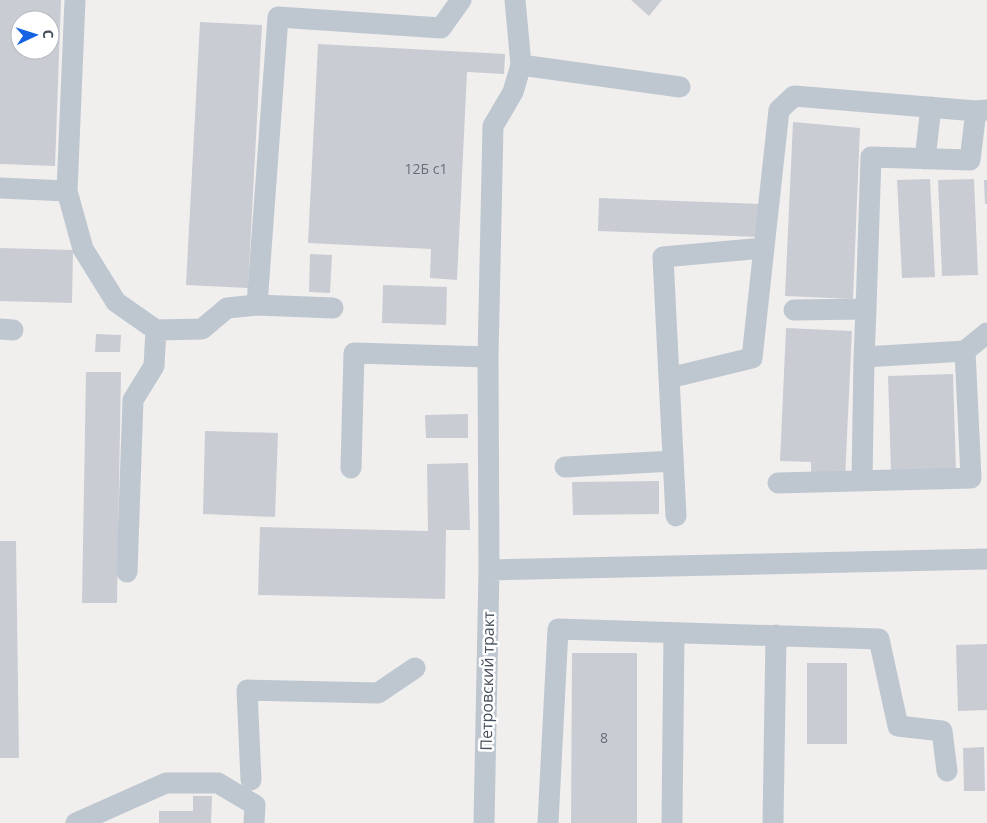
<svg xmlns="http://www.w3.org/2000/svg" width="987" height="823" font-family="'Open Sans',sans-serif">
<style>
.building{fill:#caccd4;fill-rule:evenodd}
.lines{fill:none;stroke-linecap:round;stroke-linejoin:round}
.minor{stroke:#bec7d0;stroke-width:21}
.labels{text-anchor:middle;stroke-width:5;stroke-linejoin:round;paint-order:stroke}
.number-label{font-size:14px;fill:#676f7a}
.street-label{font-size:16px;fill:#46505c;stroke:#fff}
</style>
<rect width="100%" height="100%" fill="#f1eeee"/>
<path class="building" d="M 0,0 L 61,0 L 55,166 L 0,164 ZM 20,20 L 50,20 L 50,50 L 20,50 Z
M 631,0 L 662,0 L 649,16 Z
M 200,22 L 262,25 L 248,288 L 186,285 Z
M 318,44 L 505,54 L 504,74 L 467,72 L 457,280 L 430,278 L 431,249 L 308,243 Z
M 793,122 L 860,128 L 853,299 L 785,296 Z
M 930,179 L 935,277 L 902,278 L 897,180 Z
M 974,179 L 978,275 L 942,276 L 938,180 Z
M 984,180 L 987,180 L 987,204 L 985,204 Z
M 599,198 L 761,204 L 759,237 L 598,231 Z
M 0,248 L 73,250 L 72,303 L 0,301 Z
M 310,254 L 332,255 L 330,293 L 309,292 Z
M 383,285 L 447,287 L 446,325 L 382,323 Z
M 786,328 L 852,331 L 845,478 L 811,477 L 811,462 L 780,461 Z
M 96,334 L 121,335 L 120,352 L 95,352 Z
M 86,372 L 121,372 L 117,603 L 82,603 Z
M 953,374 L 956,470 L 891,472 L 888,376 Z
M 468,414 L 468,438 L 426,438 L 425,415 Z
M 205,431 L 278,433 L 275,517 L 203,514 Z
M 468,463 L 470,530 L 446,530 L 445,599 L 258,595 L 260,527 L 428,531 L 427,464 Z
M 659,481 L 659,514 L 573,515 L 572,482 Z
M 0,541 L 16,541 L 19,758 L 0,758 Z
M 987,644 L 987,710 L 958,711 L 956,645 Z
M 572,653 L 637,653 L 637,823 L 571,823 Z
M 807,663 L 847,663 L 847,744 L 807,744 Z
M 984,747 L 985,791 L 964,791 L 963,748 Z
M 193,796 L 212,796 L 211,823 L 159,823 L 159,811 L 193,811 Z"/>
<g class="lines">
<path class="minor" d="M 521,65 L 680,87
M 925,159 L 931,107
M 0,188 L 67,191 L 75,0
M 67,191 L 83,249 L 116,302 L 156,330 L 202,329 L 227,308 L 257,305 L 278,17 L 441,28 L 461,0
M 257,305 L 333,308
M 866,309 L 871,157 L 970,160 L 976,111
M 794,310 L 866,309 L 864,357
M 0,329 L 13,330
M 669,378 L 663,257 L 764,248
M 565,467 L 673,461
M 351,468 L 354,353 L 488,357
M 862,481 L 864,357 L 965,351
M 778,483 L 971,478 L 965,351 L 987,333
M 676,516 L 669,378 L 752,358 L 779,110 L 794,96 L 976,111 L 987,110
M 489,570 L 987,559
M 127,572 L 133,400 L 154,366 L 156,330
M 251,780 L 247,690 L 378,693 L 415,668
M 76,823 L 166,783 L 218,783 L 255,805 L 254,823
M 484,823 L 489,570 L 488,357 L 493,126 L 513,92 L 521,65 L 515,0
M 548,823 L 558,629 L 879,639 L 898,726 L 942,731 L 947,771
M 672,823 L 674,633
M 773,823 L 776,635"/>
</g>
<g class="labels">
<g class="number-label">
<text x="426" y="174">12Б с1</text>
<text x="604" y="743">8</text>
</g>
<g class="street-label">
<text transform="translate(487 681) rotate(-89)" y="6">Петровский тракт</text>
</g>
</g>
<g transform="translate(35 35) rotate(86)"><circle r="24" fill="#ffffff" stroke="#b5b9be"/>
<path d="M0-4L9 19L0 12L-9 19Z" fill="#1562e3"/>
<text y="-8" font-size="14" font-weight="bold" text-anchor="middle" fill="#46505c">С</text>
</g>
</svg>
